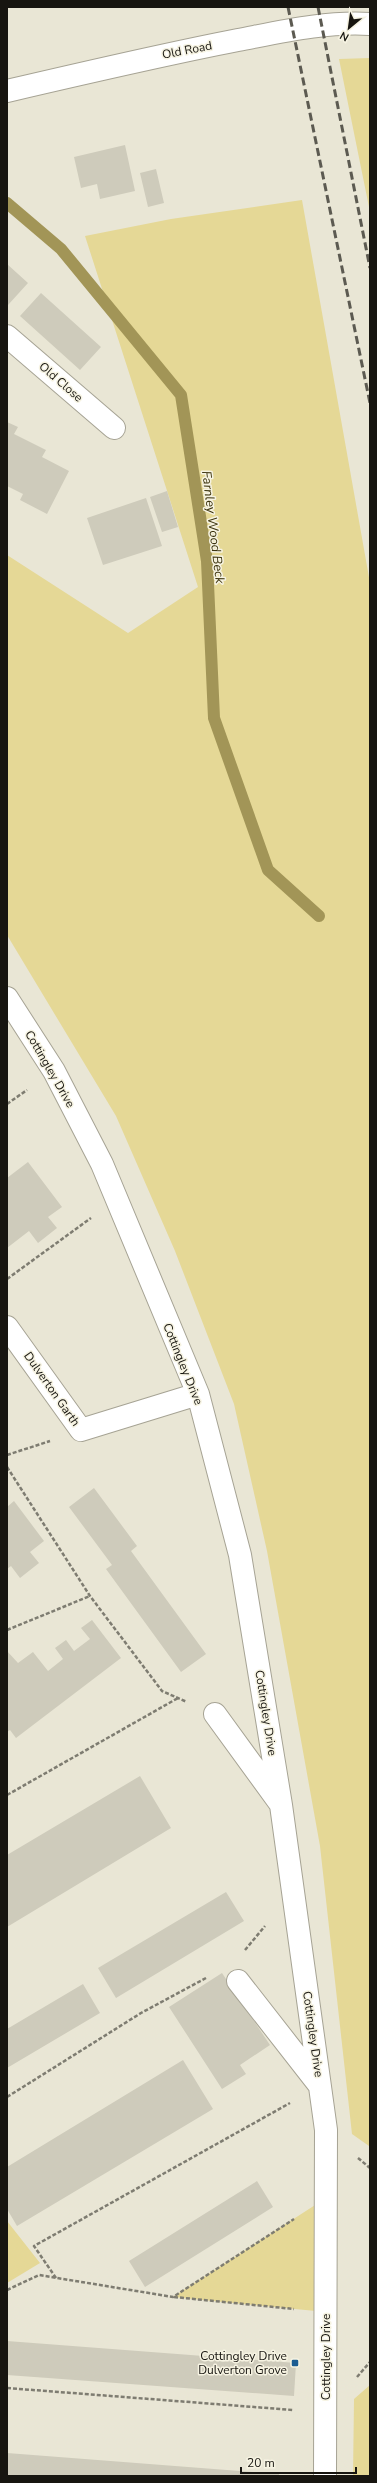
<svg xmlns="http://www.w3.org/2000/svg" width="377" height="2483" font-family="'Nunito Sans',sans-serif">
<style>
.green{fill:#e5d896}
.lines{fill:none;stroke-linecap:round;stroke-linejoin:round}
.stream{stroke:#a29557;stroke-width:12}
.building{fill:#cecbbb}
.minor-casing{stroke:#a6a394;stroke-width:24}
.path{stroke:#7e7c71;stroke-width:2.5;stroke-dasharray:4 2;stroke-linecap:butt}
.minor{stroke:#fff;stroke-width:22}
.rail{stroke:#5c5a51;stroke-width:3;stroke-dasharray:8 4;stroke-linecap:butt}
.poi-dot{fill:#1b5c91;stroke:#f6f3e2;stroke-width:1.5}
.labels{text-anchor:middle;stroke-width:3;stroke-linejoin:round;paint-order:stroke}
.street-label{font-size:12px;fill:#171510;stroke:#f6f3e2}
.poi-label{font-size:12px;fill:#171510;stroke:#f6f3e2;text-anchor:end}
.water-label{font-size:13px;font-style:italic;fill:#3b330d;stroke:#f6f3e2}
</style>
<rect width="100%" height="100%" fill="#e9e6d5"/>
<path class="green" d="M 370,58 L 370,212 L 339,59 Z
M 302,200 L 370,583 L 370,2171 L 369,2146 L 352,2134 L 320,1846 L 267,1551 L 234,1404 L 175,1251 L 116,1116 L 7,935 L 7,555 L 128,633 L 198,587 L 85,236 L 171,219 Z
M 326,2198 L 326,2312 L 173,2297 Z
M 7,2221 L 40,2263 L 7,2283 Z
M 370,2385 L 370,2476 L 353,2476 L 354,2399 Z"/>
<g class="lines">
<path class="stream" d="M 7,203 L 61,249 L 181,395 L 207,561 L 214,718 L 268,870 L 319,916"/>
</g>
<path class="building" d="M 125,145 L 135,191 L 100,199 L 97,184 L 81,188 L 74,157 Z
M 156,169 L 164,203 L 148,207 L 140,173 Z
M 7,264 L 28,283 L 8,305 L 7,305 Z
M 41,293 L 101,347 L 80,370 L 20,316 Z
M 7,422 L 18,427 L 14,434 L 46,450 L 42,457 L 69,471 L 47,514 L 20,500 L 23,494 L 7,486 Z
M 167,491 L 178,527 L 162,532 L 150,497 Z
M 146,498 L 162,546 L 103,565 L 87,518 Z
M 28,1162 L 62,1207 L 48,1217 L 57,1228 L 38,1243 L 29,1231 L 7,1248 L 7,1178 Z
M 94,1488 L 137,1546 L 131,1551 L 206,1654 L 181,1672 L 106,1569 L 112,1565 L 69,1507 Z
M 14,1501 L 44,1541 L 30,1552 L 39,1563 L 20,1578 L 11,1566 L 7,1569 L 7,1507 Z
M 92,1620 L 121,1658 L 16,1738 L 10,1730 L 7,1732 L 7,1651 L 18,1663 L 33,1652 L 48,1671 L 63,1659 L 55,1648 L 66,1640 L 74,1651 L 90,1639 L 81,1628 Z
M 140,1776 L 171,1828 L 7,1927 L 7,1855 Z
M 226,1892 L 244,1921 L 116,1998 L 98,1968 Z
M 222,1973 L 270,2045 L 240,2065 L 246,2074 L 222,2089 L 169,2007 Z
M 83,1984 L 100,2013 L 7,2068 L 7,2029 Z
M 183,2060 L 213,2109 L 17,2226 L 7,2209 L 7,2167 Z
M 257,2181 L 273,2207 L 145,2287 L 129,2261 Z
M 7,2341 L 296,2363 L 294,2396 L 7,2375 Z
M 7,2453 L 279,2474 L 279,2476 L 7,2476 Z"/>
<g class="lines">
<g class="minor-casing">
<path id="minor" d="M 7,91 C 84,73 161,55 238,40 C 280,32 327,21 370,24
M 7,336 L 114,428
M 7,998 L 54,1071 L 102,1164 L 198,1394 L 240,1555 L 281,1805 L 326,2130 L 325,2476
M 7,1327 L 81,1430 L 198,1394
M 215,1714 L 279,1802
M 238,1981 L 320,2086"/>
</g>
<path class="path" d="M 7,1104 L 27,1090
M 7,1279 L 91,1218
M 7,1455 L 50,1441
M 7,1467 L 90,1596 L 162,1691 L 187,1702
M 7,1630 L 90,1596
M 7,1795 L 178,1698
M 245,1950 L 265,1926
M 7,2097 L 141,2013 L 206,1978
M 358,2158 L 370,2168
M 56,2278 L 34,2246 L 290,2103
M 7,2290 L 39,2275 L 173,2297 L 294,2219
M 174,2297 L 294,2309
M 357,2377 L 370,2362
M 7,2388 L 293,2410"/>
<use href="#minor" class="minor"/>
<path class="rail" d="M 288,7 L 370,403
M 318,7 L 370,268"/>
</g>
<rect class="poi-dot" x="291" y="2359" width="8" height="8" rx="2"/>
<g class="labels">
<g class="street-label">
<text transform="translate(187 50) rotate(-11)" y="4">Old Road</text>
<text transform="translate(61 382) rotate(41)" y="4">Old Close</text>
<text transform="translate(50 1069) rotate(60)" y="4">Cottingley Drive</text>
<text transform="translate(183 1364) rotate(68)" y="4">Cottingley Drive</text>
<text transform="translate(52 1389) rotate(55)" y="4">Dulverton Garth</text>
<text transform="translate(266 1713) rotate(81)" y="4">Cottingley Drive</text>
<text transform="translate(313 2034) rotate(82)" y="4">Cottingley Drive</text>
<text transform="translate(326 2357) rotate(-90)" y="4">Cottingley Drive</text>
</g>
<g class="poi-label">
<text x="287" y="2360">Cottingley Drive<tspan x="287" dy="14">Dulverton Grove</tspan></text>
</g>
<g class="water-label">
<text transform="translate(214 527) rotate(83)" y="5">Farnley Wood Beck</text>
</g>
</g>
<rect width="377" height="2483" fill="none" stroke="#171510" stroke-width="16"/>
<g transform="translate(349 28) rotate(209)" stroke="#f6f3e2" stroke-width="3" paint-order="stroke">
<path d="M0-3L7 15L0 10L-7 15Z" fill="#171510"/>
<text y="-6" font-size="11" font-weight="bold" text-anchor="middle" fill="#171510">N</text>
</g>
<path d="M241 2467v6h115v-6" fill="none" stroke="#171510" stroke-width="2"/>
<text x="247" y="2467" font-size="12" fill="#171510" stroke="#f6f3e2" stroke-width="3" paint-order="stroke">20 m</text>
</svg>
